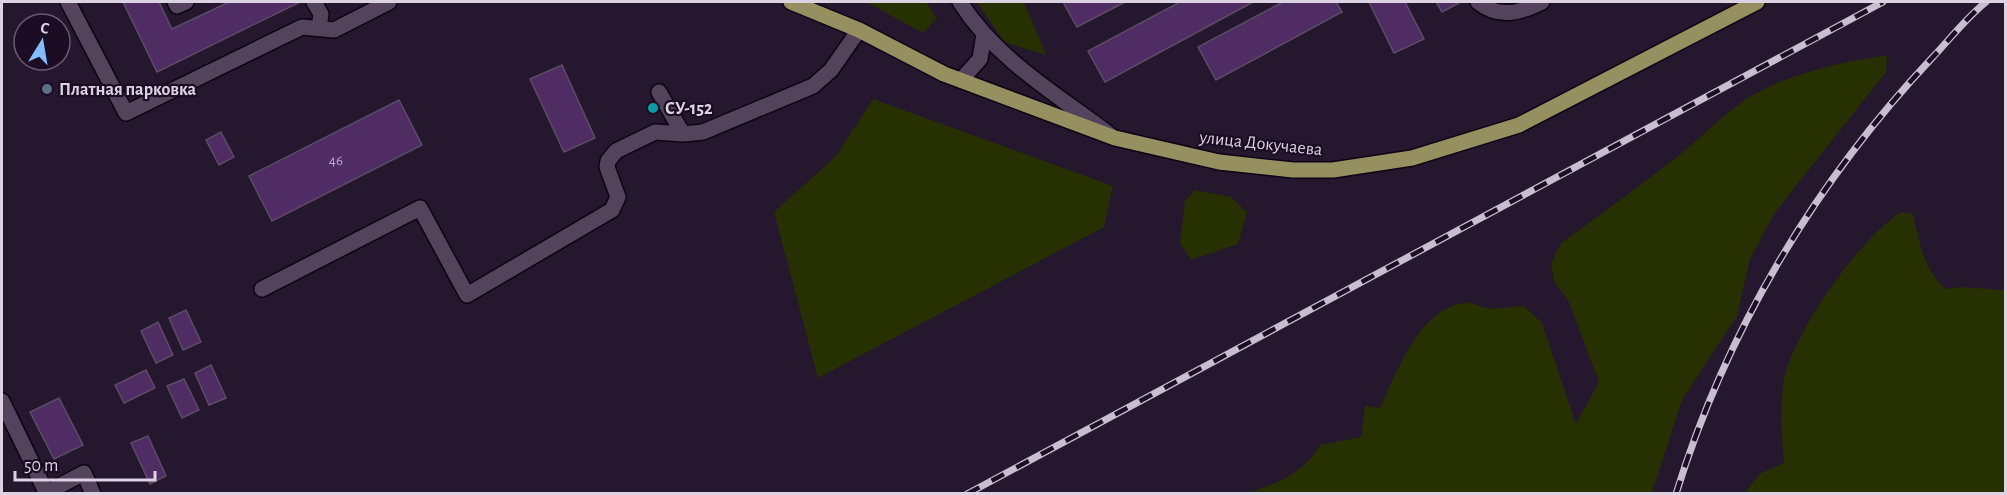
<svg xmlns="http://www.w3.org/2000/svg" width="2007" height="495" font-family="'Alegreya Sans',sans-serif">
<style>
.green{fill:#273000}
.building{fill:#4f2c63;stroke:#5c4c66;stroke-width:1.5}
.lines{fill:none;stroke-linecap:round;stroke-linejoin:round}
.minor-casing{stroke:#0e0315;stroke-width:18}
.major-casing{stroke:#0e0315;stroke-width:18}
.minor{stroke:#53435d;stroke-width:15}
.major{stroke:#969061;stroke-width:15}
.rail-casing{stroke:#c7becf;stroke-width:7}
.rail{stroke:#1c0d24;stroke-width:4.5;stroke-dasharray:14;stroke-linecap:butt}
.service-dot{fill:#5c6f8a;stroke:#1c0d24;stroke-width:2}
.culture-dot{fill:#0f9aa8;stroke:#1c0d24;stroke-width:2}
.labels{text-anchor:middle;stroke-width:4.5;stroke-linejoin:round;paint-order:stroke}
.number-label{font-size:15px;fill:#b8a8c2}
.poi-label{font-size:18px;font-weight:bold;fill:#dbd2e2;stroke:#1c0d24;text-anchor:start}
.street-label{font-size:18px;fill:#dbd2e2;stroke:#1c0d24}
</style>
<rect width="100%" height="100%" fill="#25172e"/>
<path class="green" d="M 866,2 L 926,2 L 937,18 L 923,33 Z
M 977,2 L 1024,2 L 1046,55 L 1004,42 Z
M 1887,56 L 1886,72 L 1774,214 L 1750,259 L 1737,316 L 1682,400 L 1652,493 L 1248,493 C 1277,483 1304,474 1320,445 L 1361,437 L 1365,406 L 1380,408 C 1396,374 1420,307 1465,303 C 1472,302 1480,307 1487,308 C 1499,310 1513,306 1524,306 L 1542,323 L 1576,424 L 1599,382 L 1568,300 L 1554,281 L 1551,264 L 1561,243 C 1600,215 1640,186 1678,156 C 1700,139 1718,119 1741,103 C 1776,77 1844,60 1887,56 Z
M 873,99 L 1113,186 L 1104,227 L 818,378 L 774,212 L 836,156 Z
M 1195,190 L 1231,197 L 1247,212 L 1238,244 L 1191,260 L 1180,243 L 1185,201 Z
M 1901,212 L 1913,214 C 1919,240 1924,272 1946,289 L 1960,287 L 2005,290 L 2005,493 L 1744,493 L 1761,473 L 1784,463 C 1782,436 1779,407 1784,380 C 1793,332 1861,237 1901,212 Z"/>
<path class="building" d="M 123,2 L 159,2 L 172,29 L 229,2 L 300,2 L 157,72 Z
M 1063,2 L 1125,2 L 1077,27 Z
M 1180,2 L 1253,2 L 1105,82 L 1088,51 Z
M 1283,2 L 1336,2 L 1342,12 L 1216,80 L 1198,47 Z
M 1369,2 L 1405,2 L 1424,39 L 1394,53 Z
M 1436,2 L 1458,2 L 1459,3 L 1442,12 Z
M 562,65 L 595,138 L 564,152 L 530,79 Z
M 399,100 L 422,145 L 272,221 L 249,176 Z
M 221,132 L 234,157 L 219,165 L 206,140 Z
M 186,310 L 201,342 L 183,350 L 169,318 Z
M 158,322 L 173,355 L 156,363 L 141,331 Z
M 211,365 L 226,398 L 209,405 L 195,373 Z
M 146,370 L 155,388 L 124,403 L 115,385 Z
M 184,379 L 199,410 L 182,418 L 167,386 Z
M 59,398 L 83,445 L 54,459 L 30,412 Z
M 148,436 L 166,476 L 150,484 L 131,443 Z"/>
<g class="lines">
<g class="minor-casing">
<path id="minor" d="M 68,2 L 126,113 L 302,27 L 334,30 L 389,2
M 175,2 L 177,6 L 186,2
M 314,2 L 321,14 L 319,28
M 960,2 C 996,59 1056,94 1109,134
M 1478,2 C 1499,19 1520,13 1542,2
M 961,80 L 980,59 L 984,34
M 659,92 L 683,134
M 262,289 L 420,208 L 467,295 L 612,210 L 618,197 L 607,167 L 608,161 L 616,151 L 655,132 L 683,134 L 703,132 L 813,86 L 831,70 L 859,30
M 2,401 L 46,492
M 44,494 L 84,473 L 93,494"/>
</g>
<g class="major-casing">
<path id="major" d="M 791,2 L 859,30 L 944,74 L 1115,138 L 1219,162 L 1293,170 L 1333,170 L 1412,158 L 1519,125 L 1757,2"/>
</g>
<use href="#minor" class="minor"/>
<use href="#major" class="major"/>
<g class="rail-casing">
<path id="rail" d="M 967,494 L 1883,2
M 1676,494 C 1726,331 1816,181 1932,58 C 1950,39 1966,18 1986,2"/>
</g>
<use href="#rail" class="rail"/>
</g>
<circle class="service-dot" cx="47" cy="89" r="6"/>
<circle class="culture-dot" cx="653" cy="108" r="6"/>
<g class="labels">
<g class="number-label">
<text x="336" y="165">46</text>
</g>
<g class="poi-label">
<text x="59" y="95">Платная парковка</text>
<text x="665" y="114">СУ-152</text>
</g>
<g class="street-label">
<text transform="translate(1261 143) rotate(6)" y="6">улица Докучаева</text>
</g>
</g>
<rect width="2007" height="495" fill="none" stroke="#dbd2e2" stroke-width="6"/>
<g transform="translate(42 42) rotate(11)"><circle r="28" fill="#1c0d24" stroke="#685c70" stroke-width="1.5"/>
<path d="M0-4.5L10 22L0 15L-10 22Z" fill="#82bcfa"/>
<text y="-9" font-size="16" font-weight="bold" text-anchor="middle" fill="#dbd2e2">С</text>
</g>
<path d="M15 471v9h140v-9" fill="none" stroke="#dbd2e2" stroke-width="3"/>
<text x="24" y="471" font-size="18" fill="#dbd2e2" stroke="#1c0d24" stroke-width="4.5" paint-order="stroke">50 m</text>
</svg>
